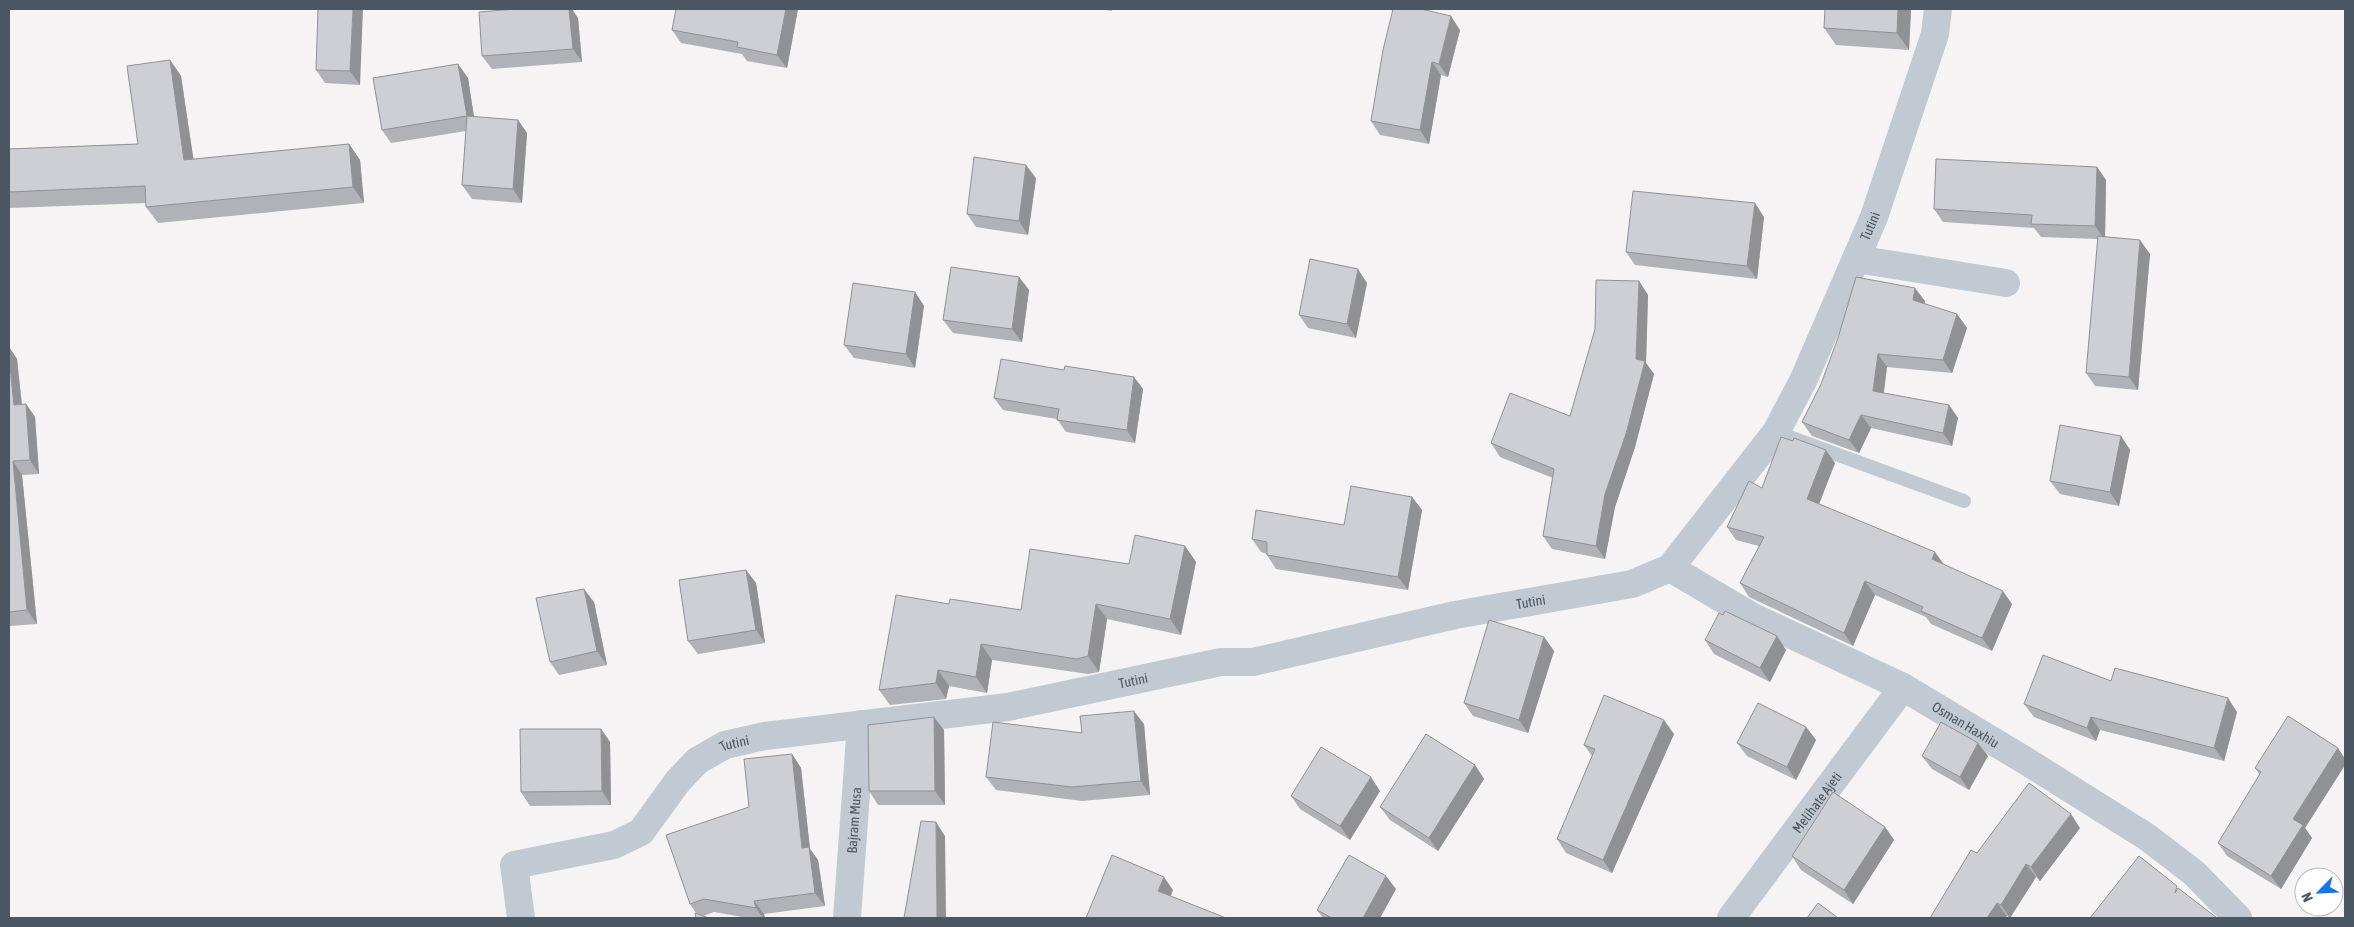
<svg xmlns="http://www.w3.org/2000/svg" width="2354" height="927" font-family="'Asap Condensed',sans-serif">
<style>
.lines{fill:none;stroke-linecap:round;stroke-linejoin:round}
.lane{stroke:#c1cad2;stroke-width:14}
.street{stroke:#c1cad2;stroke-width:28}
.wall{fill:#b0b2b7}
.shaded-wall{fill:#909195}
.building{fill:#cdcfd5;stroke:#909195}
.labels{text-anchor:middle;stroke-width:4;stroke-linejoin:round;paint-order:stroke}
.street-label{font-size:14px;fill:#4a5661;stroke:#fff}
</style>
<rect width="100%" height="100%" fill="#f5f3f3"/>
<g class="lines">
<path class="lane" d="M 1776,432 L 1964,501"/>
<g class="street">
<path d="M 1856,259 L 2006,283"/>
<path id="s1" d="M 1670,568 L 1753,617 L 1903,687 L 2026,761 L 2147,837 L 2194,873 L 2238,918"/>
<path id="s2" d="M 521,918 L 514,865 L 614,845 L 641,832 L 678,781 L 697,761 L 725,745 L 765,736 L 1008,707 L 1221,662 L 1253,662 L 1455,615 L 1632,584 L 1670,568 L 1776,432 L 1803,381 L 1874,217 L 1935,34 L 1938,9"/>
<path id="s3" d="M 847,918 L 861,724"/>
<path id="s4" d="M 1731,918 L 1903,687"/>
</g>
</g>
<path class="wall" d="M 318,9 L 360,85 L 325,83 L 316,70 Z
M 676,9 L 798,9 L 787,68 L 747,61 L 742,54 L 681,43 L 672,30 Z
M 1099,9 L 1112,9 L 1112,11 Z
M 1825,9 L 1911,9 L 1909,50 L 1836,45 L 1824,28 Z
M 578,18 L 582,62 L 492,69 L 482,56 Z
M 1460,30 L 1448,77 L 1441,75 L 1429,144 L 1380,135 L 1371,121 Z
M 170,60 L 181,76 L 193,159 L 349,144 L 360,160 L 364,203 L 158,223 L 146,207 L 146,203 L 9,208 L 9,149 L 138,144 Z
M 458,64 L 468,78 L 474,117 L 518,120 L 527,133 L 522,203 L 472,199 L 462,185 L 466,131 L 391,143 L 382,130 Z
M 2097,167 L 2106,180 L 2105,237 L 2150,254 L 2138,390 L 2095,386 L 2086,373 L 2098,239 L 2041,237 L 2034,228 L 1943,222 L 1934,209 Z
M 1036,178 L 1028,235 L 976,227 L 967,214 Z
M 1764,217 L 1757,279 L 1635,265 L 1626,252 Z
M 1019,277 L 1029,290 L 1022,342 L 953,333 L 943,320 Z
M 1639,281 L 1648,295 L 1646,363 L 1654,374 L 1635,447 L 1615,507 L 1605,559 L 1552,549 L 1543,536 L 1553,478 L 1500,457 L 1491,443 L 1570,416 Z
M 1367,283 L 1356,338 L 1308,328 L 1299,315 Z
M 915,292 L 924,306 L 915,368 L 854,358 L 844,345 Z
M 1925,301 L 1924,304 L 1957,314 L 1967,328 L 1952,373 L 1887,367 L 1884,393 L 1949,405 L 1958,418 L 1952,446 L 1871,428 L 1859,453 L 1812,436 L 1802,422 Z
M 9,347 L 17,359 L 22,404 L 26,404 L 35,417 L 39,474 L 22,475 L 37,624 L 9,626 Z
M 1064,370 L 1134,377 L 1143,389 L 1135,443 L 1066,432 L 1057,419 L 1003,410 L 994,398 Z
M 2121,436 L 2130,450 L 2119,506 L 2060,494 L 2050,481 Z
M 1793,441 L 1835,463 L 1819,504 L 1944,564 L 2012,604 L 1992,651 L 1931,624 L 1926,617 L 1875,595 L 1853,646 L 1749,597 L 1740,583 L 1759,546 L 1736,540 L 1727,527 L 1762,488 Z
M 1412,497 L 1422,510 L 1408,590 L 1276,569 L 1267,555 L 1267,554 L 1261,552 L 1252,539 L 1344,525 Z
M 1185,546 L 1196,562 L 1181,635 L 1107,619 L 1099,672 L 1088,674 L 992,660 L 987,693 L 949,686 L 946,699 L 890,705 L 879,690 L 949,604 L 1021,610 Z
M 746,570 L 756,583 L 765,643 L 698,654 L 688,641 Z
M 594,602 L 607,665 L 559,675 L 550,662 Z
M 1544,637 L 1554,651 L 1528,733 L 1473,716 L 1464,703 Z
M 1705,640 L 1786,650 L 1770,682 L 1714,654 Z
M 2111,681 L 2237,712 L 2224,761 L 2100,730 L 2096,741 L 2034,717 L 2024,704 Z
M 1144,724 L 1150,795 L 1082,801 L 996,790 L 986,777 L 1082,733 Z
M 1806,727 L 1816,740 L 1796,780 L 1747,756 L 1737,743 Z
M 601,729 L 610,742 L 611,805 L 530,806 L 521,792 Z
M 944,730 L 945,805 L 878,805 L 869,791 Z
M 1674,734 L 1612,873 L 1566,853 L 1557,839 L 1592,756 L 1584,745 Z
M 2338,748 L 2345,759 L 2345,765 L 2305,828 L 2312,838 L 2281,889 L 2227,856 L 2218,843 L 2260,775 L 2255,768 Z
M 792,754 L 801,768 L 810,849 L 818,860 L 825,906 L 764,914 L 765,918 L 748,918 L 714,912 L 703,916 L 696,913 L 690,904 L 749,807 Z
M 1922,756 L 1988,756 L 1969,790 L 1932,769 Z
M 1475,765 L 1484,779 L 1438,851 L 1390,820 L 1380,807 Z
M 1380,791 L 1350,840 L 1300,809 L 1291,796 Z
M 1885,827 L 1894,840 L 1853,904 L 1801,870 L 1792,856 Z
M 2080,828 L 2040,881 L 2036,877 L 2010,918 L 2007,916 L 1930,918 L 1977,853 Z
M 1396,889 L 1380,918 L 1323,918 L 1317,910 Z"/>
<path class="shaded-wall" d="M 353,9 L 363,9 L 360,85 L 350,71 Z
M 569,9 L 572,9 L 578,18 L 582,62 L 573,49 Z
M 786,9 L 798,9 L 787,68 L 777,55 Z
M 1898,9 L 1911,9 L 1909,50 L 1897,33 Z
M 1451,16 L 1460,30 L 1448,77 L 1439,64 Z
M 170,60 L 181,76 L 196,176 L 184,160 Z
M 1432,62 L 1441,75 L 1429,144 L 1420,130 Z
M 458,64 L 468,78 L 476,130 L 467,116 Z
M 518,120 L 527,133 L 522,203 L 513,189 Z
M 349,144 L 360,160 L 364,203 L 353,187 Z
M 1026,165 L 1036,178 L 1028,235 L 1019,221 Z
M 2097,167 L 2106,180 L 2105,240 L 2095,226 Z
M 1755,203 L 1764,217 L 1757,279 L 1747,266 Z
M 2140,240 L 2150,254 L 2138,390 L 2129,377 Z
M 1358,269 L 1367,283 L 1356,338 L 1347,324 Z
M 1019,277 L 1029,290 L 1022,342 L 1012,329 Z
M 1639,281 L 1648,295 L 1646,363 L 1654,374 L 1635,447 L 1615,507 L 1605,559 L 1596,546 L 1605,494 L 1636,359 Z
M 1915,288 L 1925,301 L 1923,314 L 1913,300 Z
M 915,292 L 924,306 L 915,368 L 906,354 Z
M 1957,314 L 1967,328 L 1952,373 L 1943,360 Z
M 9,347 L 17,359 L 23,418 L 14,405 L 9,357 Z
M 1878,354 L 1887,367 L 1882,404 L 1873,391 Z
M 1134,377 L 1143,389 L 1135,443 L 1127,430 Z
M 26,404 L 35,417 L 39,474 L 30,460 Z
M 1949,405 L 1958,418 L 1952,446 L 1943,433 Z
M 1861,415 L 1871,428 L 1859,453 L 1849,440 Z
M 2121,436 L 2130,450 L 2119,506 L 2110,492 Z
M 1826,450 L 1835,463 L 1816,512 L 1807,499 Z
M 13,461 L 22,475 L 37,624 L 27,610 Z
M 1412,497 L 1422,510 L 1408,590 L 1398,577 Z
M 1185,546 L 1196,562 L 1181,635 L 1170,619 Z
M 1935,552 L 1945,566 L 1932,559 Z
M 746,570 L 756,583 L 765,643 L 756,630 Z
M 1865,581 L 1875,595 L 1853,646 L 1844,633 Z
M 584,589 L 594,602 L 607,665 L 597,651 Z
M 2003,591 L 2012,604 L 1992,651 L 1982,638 Z
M 1096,604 L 1107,619 L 1099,672 L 1088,656 Z
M 1777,636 L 1786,650 L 1770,682 L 1760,668 Z
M 1544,637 L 1554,651 L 1528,733 L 1519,720 Z
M 981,644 L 992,660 L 987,693 L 976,677 Z
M 938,670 L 949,686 L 946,699 L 936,683 Z
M 2228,698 L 2237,712 L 2224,761 L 2214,748 Z
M 1134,711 L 1144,724 L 1150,795 L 1141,781 Z
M 934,717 L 944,730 L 945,805 L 935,791 Z
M 2091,717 L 2100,730 L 2096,741 L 2087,728 Z
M 1664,720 L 1674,734 L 1612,873 L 1603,860 Z
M 1806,727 L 1816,740 L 1796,780 L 1787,767 Z
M 601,729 L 610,742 L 611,805 L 602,791 Z
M 1978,743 L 1988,756 L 1969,790 L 1960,777 Z
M 2338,748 L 2345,759 L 2345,765 L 2305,828 L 2312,838 L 2281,889 L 2271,876 L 2293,819 Z
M 792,754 L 801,768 L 810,849 L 818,860 L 825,906 L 815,893 L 802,848 Z
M 1475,765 L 1484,779 L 1438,851 L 1429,838 Z
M 1371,777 L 1380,791 L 1350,840 L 1340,826 Z
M 2071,814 L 2080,828 L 2040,881 L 2031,867 Z
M 936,822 L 945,836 L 946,918 L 937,918 Z
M 1885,827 L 1894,840 L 1853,904 L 1844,890 Z
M 2026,864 L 2036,877 L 2010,918 L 2001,905 Z
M 1386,876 L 1396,889 L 1380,918 L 1363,918 Z
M 1164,877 L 1173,890 L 1168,904 L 1158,891 Z
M 754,901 L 764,914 L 765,918 L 763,918 L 756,908 Z
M 1997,903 L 2007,916 L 2005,918 L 1987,918 Z"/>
<path class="building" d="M 318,9 L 353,9 L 350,71 L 316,70 Z
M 516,9 L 569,9 L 573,49 L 482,56 L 479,12 Z
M 676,9 L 786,9 L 777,55 L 737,47 L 738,42 L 672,30 Z
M 1393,9 L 1421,9 L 1451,16 L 1439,64 L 1432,62 L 1420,130 L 1371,121 L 1383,50 Z
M 1825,9 L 1898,9 L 1897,33 L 1824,28 Z
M 170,60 L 184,160 L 349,144 L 353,187 L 146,207 L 145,186 L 9,192 L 9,149 L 138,144 L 127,66 Z
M 458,64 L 467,116 L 382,130 L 373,78 Z
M 467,116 L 518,120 L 513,189 L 462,185 Z
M 974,157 L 1026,165 L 1019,221 L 967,214 Z
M 1936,159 L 2097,167 L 2095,226 L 2031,224 L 2032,215 L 1934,209 Z
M 1633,191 L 1755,203 L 1747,266 L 1626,252 Z
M 2098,236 L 2140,240 L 2129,377 L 2086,373 Z
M 1310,259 L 1358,269 L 1347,324 L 1299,315 Z
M 951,267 L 1019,277 L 1012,329 L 943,320 Z
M 1856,277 L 1915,288 L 1913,300 L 1957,314 L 1943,360 L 1878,354 L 1873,391 L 1949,405 L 1943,433 L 1861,415 L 1849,440 L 1802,422 L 1821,384 L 1838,338 Z
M 1596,280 L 1639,281 L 1636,359 L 1645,361 L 1626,434 L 1605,494 L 1596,546 L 1543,536 L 1554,469 L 1491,443 L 1510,393 L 1570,416 L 1595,329 Z
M 853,283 L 915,292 L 906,354 L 844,345 Z
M 9,357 L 14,405 L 26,404 L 30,460 L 13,461 L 27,610 L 9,612 Z
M 1001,359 L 1064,370 L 1065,366 L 1134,377 L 1127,430 L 1057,420 L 1059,409 L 994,398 Z
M 2060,425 L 2121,436 L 2110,492 L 2050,481 Z
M 1781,437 L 1793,441 L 1794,438 L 1826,450 L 1807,499 L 1935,552 L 1932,559 L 2003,591 L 1982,638 L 1921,611 L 1923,607 L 1865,581 L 1844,633 L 1740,583 L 1764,537 L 1727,527 L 1749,481 L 1762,488 Z
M 1351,486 L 1412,497 L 1398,577 L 1267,555 L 1267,542 L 1252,539 L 1256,510 L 1344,525 Z
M 1135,535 L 1185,546 L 1170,619 L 1096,604 L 1088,656 L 1077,659 L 981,644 L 976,677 L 938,670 L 936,683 L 879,690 L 896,595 L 949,604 L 950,599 L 1021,610 L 1030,549 L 1129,564 Z
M 746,570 L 756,630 L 688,641 L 679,580 Z
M 584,589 L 597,651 L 550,662 L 536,598 Z
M 1725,611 L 1777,636 L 1760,668 L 1705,640 L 1719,613 L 1723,615 Z
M 1489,620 L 1544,637 L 1519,720 L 1464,703 Z
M 2043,655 L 2111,681 L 2115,668 L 2228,698 L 2214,748 L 2091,717 L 2087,728 L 2024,704 Z
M 1604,695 L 1664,720 L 1603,860 L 1557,839 L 1595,749 L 1584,745 Z
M 1758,703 L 1806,727 L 1787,767 L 1737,743 Z
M 1134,711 L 1141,781 L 1072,787 L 986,777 L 993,722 L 1082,733 L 1080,716 Z
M 2288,716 L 2338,748 L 2293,819 L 2303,825 L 2271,876 L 2218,843 L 2261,772 L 2255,768 Z
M 934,717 L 935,791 L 869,791 L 868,725 Z
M 1941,722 L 1978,743 L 1960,777 L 1922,756 Z
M 520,729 L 601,729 L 602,791 L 521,792 Z
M 1426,734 L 1475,765 L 1429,838 L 1380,807 Z
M 1321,747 L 1371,777 L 1340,826 L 1291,796 Z
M 792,754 L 802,848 L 809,847 L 815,893 L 754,901 L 756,908 L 704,899 L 690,904 L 666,835 L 749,807 L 744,759 Z
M 2029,783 L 2071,814 L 2031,867 L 2026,864 L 2001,905 L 1997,903 L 1987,918 L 1930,918 L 1971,850 L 1977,853 Z
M 1833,792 L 1885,827 L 1844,890 L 1792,856 Z
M 921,821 L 936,822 L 937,918 L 904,918 Z
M 1112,855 L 1164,877 L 1158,891 L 1226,918 L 1086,918 Z
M 1349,855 L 1386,876 L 1363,918 L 1332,918 L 1317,910 Z
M 2139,856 L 2177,886 L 2175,893 L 2178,888 L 2217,918 L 2090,918 Z
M 1818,903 L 1838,918 L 1807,918 Z
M 695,913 L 709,918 L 696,918 Z"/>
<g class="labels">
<g class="street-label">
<text dy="5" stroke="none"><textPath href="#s2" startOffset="1671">Tutini</textPath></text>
<text dy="5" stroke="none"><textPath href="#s2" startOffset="1128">Tutini</textPath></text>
<text dy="5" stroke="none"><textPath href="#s2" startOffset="722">Tutini</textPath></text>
<text dy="5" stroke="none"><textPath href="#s1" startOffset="335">Osman Haxhiu</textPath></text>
<text dy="5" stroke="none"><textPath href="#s2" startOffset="318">Tutini</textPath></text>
<text dy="5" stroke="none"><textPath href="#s4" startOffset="144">Melihate Ajeti</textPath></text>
<text dy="5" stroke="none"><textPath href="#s3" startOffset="98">Bajram Musa</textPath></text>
</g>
</g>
<rect width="2354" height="927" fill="none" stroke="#4a5661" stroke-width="20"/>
<g transform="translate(2319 892) rotate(246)"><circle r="24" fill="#ffffff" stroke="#b7bbc0"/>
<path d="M0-4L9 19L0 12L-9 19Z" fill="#1a73e8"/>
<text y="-8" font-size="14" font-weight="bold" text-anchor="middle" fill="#4a5661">N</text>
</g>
</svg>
